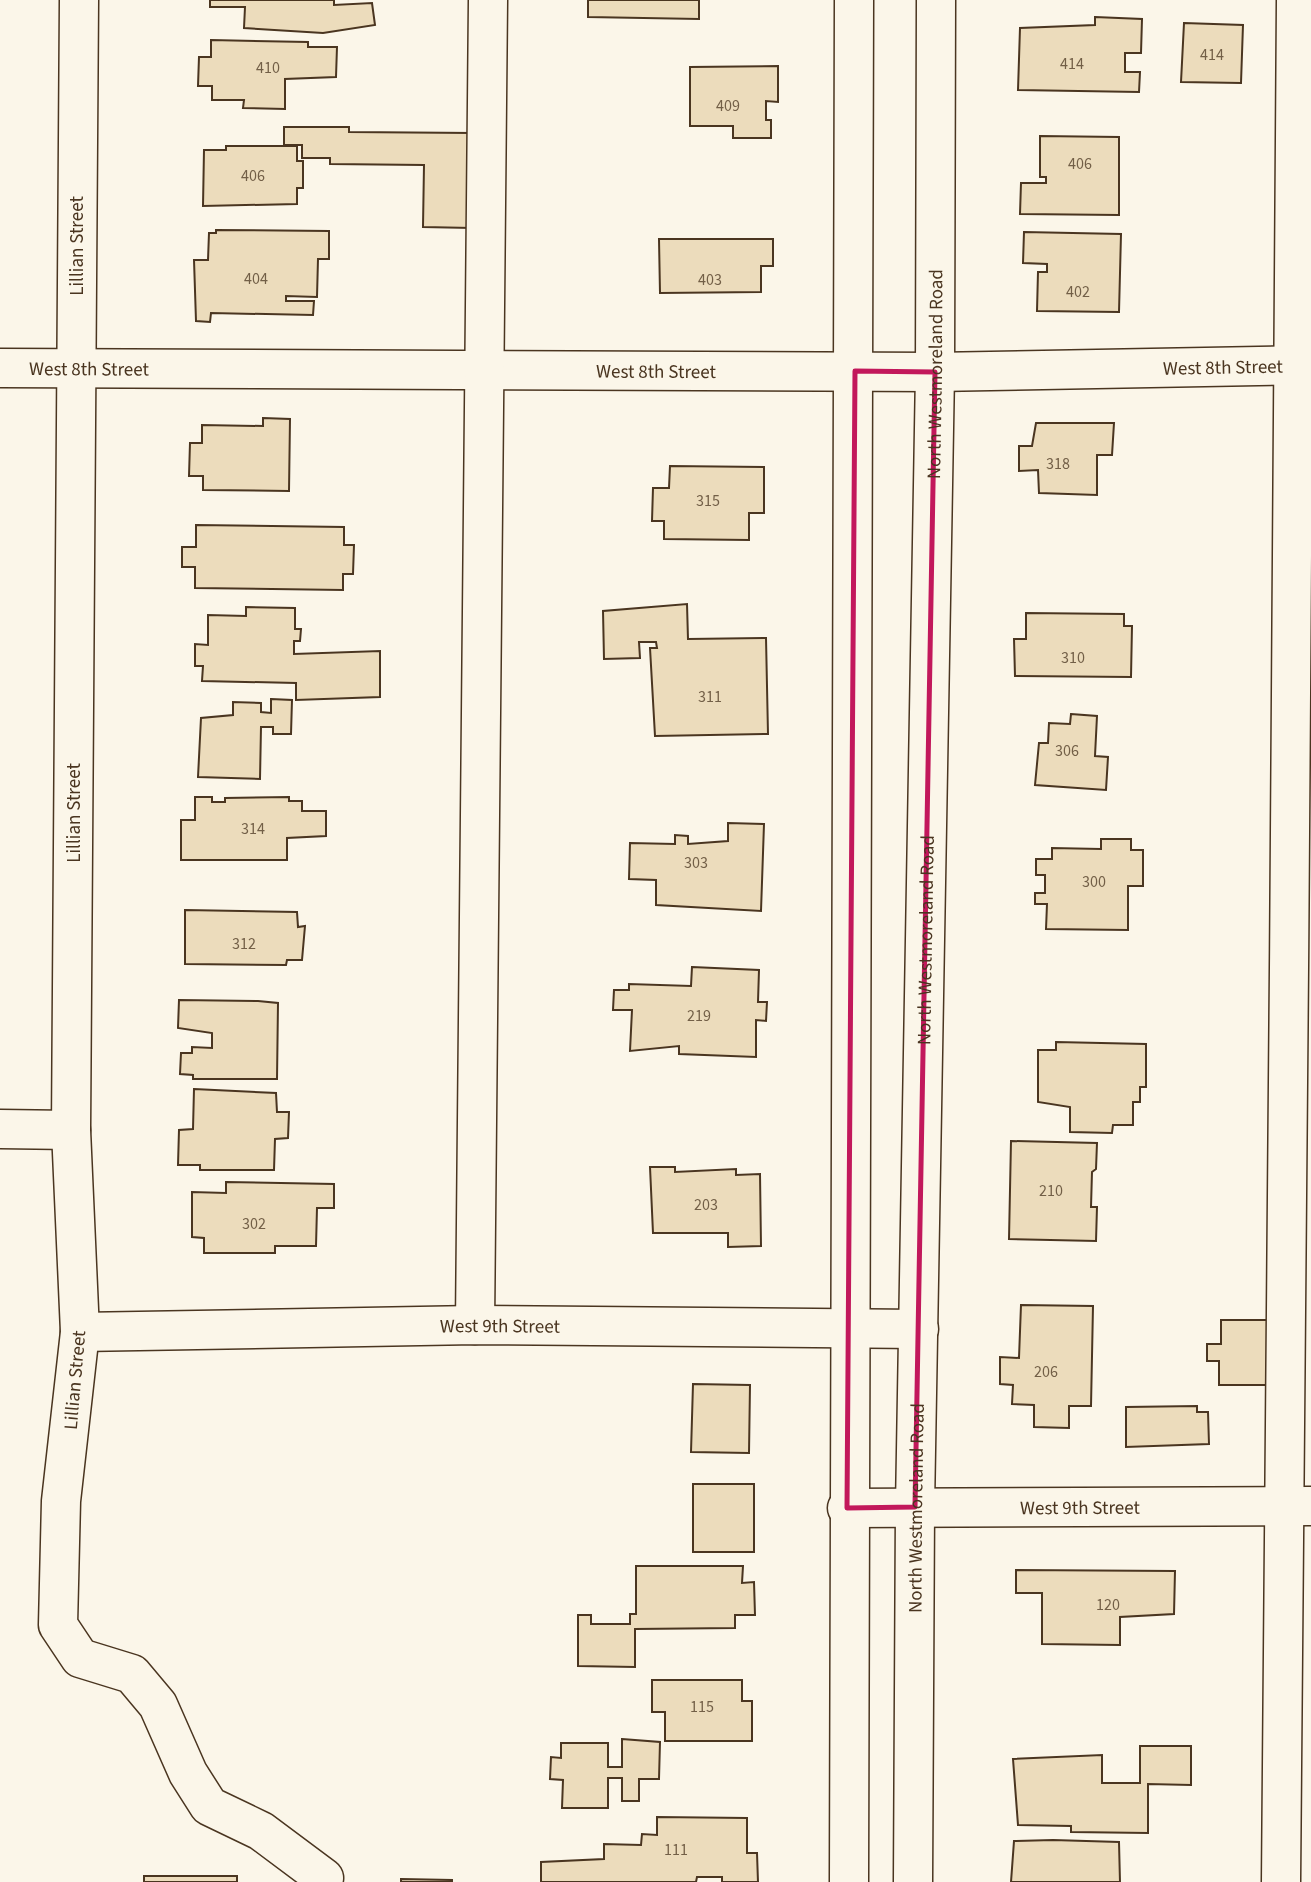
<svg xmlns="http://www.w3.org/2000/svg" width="1311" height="1882" font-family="'Source Sans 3',sans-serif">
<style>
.building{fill:#ecdcbc;stroke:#4a3520;stroke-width:2}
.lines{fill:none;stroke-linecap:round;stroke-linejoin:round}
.minor-casing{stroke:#4a3520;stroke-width:41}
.major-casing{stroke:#4a3520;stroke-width:41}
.minor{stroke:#fbf6e9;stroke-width:38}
.major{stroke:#fbf6e9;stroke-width:38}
.marked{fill:none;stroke:#c2185b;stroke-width:5;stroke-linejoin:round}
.labels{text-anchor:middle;stroke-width:5;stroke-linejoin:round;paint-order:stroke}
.number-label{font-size:16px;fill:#725f47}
.street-label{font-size:19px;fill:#4a3520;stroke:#fbf6e9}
</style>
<rect width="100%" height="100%" fill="#fbf6e9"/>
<path class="building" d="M 210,0 L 334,0 L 334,5 L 372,3 L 375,25 L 323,33 L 244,28 L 245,7 L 210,7 Z
M 588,0 L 699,0 L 699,19 L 588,17 Z
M 1095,17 L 1142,19 L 1141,53 L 1125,53 L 1125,72 L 1140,72 L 1139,92 L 1018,90 L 1020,28 L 1095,25 Z
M 1184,23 L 1243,25 L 1241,83 L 1181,82 Z
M 211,40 L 308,42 L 308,47 L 337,47 L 336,77 L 285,79 L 285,109 L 243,108 L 244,100 L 212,100 L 212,86 L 198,86 L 199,57 L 211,57 Z
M 778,66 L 778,102 L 766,101 L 766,120 L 771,120 L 771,138 L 733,138 L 733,126 L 690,126 L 690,67 Z
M 284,127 L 349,127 L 349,132 L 473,133 L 472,228 L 423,227 L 424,165 L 330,164 L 330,158 L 302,158 L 302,145 L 284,145 Z
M 1040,136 L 1119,137 L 1119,215 L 1020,214 L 1021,183 L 1046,183 L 1046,177 L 1040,177 Z
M 226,146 L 297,146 L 297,161 L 303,161 L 303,188 L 297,188 L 297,204 L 203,206 L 204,150 L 226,150 Z
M 216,230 L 329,231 L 329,259 L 318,259 L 317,297 L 286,296 L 286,301 L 314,301 L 313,315 L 211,313 L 210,322 L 196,321 L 194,260 L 208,260 L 209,233 L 216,233 Z
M 1024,232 L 1121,234 L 1119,312 L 1037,311 L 1038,272 L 1047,272 L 1047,264 L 1023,263 Z
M 659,239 L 773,239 L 773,266 L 761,266 L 761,292 L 660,293 Z
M 263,418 L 290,419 L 289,491 L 203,490 L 203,476 L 189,476 L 190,443 L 202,443 L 202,425 L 263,426 Z
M 1036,423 L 1114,423 L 1112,455 L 1097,455 L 1097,495 L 1039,493 L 1038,470 L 1019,471 L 1019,446 L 1032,446 Z
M 670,466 L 764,467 L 764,513 L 749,513 L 749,540 L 664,539 L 664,521 L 652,521 L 653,488 L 669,488 Z
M 196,525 L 344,527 L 344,545 L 354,545 L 353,574 L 343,574 L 343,590 L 195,588 L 195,567 L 182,567 L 182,547 L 196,547 Z
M 687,604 L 688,639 L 766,638 L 768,734 L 655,736 L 650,648 L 657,648 L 656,642 L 639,642 L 640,658 L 604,659 L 603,611 Z
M 246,607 L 295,608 L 295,629 L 301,629 L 300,641 L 294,641 L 294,654 L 380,651 L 380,697 L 296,700 L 296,683 L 202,681 L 203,666 L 195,666 L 195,644 L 208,645 L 208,615 L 246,616 Z
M 1026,613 L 1124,614 L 1124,626 L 1132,626 L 1131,677 L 1015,676 L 1014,639 L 1026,639 Z
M 271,699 L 292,700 L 291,734 L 273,734 L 273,727 L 261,727 L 260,779 L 198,777 L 201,718 L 233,715 L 233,702 L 261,703 L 261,712 L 271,713 Z
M 1071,714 L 1097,716 L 1095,756 L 1108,757 L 1106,790 L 1035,785 L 1039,743 L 1048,743 L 1049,723 L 1070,724 Z
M 195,797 L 212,797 L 212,802 L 225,802 L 225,798 L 289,797 L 289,801 L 302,801 L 302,811 L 326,811 L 326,836 L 287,838 L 287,860 L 181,860 L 181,820 L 195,820 Z
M 728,823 L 764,824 L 761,911 L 656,905 L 656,880 L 629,879 L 630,843 L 675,844 L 675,835 L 688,836 L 688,844 L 728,841 Z
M 1101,839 L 1131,839 L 1131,850 L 1143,850 L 1143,886 L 1128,886 L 1128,930 L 1046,929 L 1047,904 L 1035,904 L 1035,893 L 1045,893 L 1045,875 L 1036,875 L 1036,859 L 1052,859 L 1052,848 L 1101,849 Z
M 185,910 L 297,912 L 298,927 L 305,926 L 302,960 L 287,960 L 286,965 L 185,964 Z
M 692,967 L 759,970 L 758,1002 L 767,1002 L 766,1021 L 756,1020 L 756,1057 L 679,1054 L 679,1046 L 630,1051 L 632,1010 L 613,1010 L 614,990 L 629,990 L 629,984 L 691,986 Z
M 179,1000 L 258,1001 L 278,1003 L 277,1079 L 193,1079 L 193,1075 L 180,1074 L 181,1053 L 192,1053 L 192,1047 L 212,1048 L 212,1033 L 178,1028 Z
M 1056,1042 L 1146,1044 L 1146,1087 L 1140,1087 L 1140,1102 L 1133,1102 L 1133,1125 L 1113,1125 L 1112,1133 L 1070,1132 L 1070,1107 L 1038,1102 L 1038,1050 L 1056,1050 Z
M 194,1089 L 276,1093 L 277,1112 L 289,1112 L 288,1138 L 275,1139 L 274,1170 L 200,1170 L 200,1165 L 178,1165 L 179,1130 L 193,1129 Z
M 1011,1141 L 1097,1143 L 1096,1169 L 1092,1172 L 1091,1207 L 1097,1207 L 1096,1241 L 1009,1239 Z
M 650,1167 L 675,1167 L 675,1172 L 736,1169 L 736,1175 L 760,1174 L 761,1246 L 728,1247 L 728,1233 L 653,1233 Z
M 226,1182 L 334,1184 L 334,1208 L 317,1208 L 316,1246 L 275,1246 L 275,1253 L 204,1253 L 204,1238 L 192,1237 L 192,1192 L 226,1193 Z
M 1021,1305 L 1093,1306 L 1091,1406 L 1069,1406 L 1069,1428 L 1034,1427 L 1034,1405 L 1012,1404 L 1013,1385 L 1000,1384 L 1000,1357 L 1019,1358 Z
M 1221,1320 L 1269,1320 L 1270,1385 L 1219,1385 L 1219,1361 L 1207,1361 L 1207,1344 L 1221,1344 Z
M 693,1384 L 750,1385 L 749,1453 L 691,1452 Z
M 1197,1406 L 1197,1412 L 1208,1412 L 1209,1444 L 1126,1447 L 1126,1407 Z
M 693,1484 L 754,1484 L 754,1552 L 693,1552 Z
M 636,1566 L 743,1566 L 742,1583 L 754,1582 L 755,1615 L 735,1615 L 735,1628 L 635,1629 L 635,1667 L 578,1666 L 578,1615 L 591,1615 L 591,1624 L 630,1624 L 630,1614 L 636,1614 Z
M 1016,1570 L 1175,1571 L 1174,1614 L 1120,1617 L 1120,1645 L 1042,1644 L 1042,1593 L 1016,1593 Z
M 652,1680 L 742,1680 L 742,1701 L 752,1701 L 752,1741 L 665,1741 L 665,1712 L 652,1712 Z
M 622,1739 L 660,1742 L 659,1779 L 639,1779 L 639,1801 L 622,1801 L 622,1778 L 608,1778 L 608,1808 L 562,1808 L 563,1780 L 550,1779 L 551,1757 L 561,1758 L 561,1743 L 608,1743 L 608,1767 L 622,1767 Z
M 1140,1746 L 1191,1746 L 1191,1785 L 1148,1784 L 1148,1833 L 1071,1832 L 1071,1826 L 1018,1825 L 1013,1759 L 1102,1755 L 1102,1783 L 1140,1783 Z
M 657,1817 L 747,1818 L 747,1853 L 757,1853 L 758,1882 L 722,1882 L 722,1877 L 697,1877 L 696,1882 L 541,1882 L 541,1862 L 604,1859 L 604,1844 L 641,1845 L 642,1834 L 657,1835 Z
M 1053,1840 L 1119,1842 L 1120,1882 L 1011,1882 L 1014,1841 Z
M 144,1876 L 237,1876 L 237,1882 L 144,1882 Z
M 401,1879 L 452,1880 L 452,1882 L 401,1882 Z"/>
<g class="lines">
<g class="minor-casing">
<g id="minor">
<path d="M 79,0 L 71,1130 L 80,1332 L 61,1501 L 58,1625 L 80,1658 L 132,1674 L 158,1705 L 188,1773 L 209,1806 L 261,1831 L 324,1878"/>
<path id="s1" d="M 0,368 L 935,372 L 1311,365"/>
<path d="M 0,1129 L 71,1130"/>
<path d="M 475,1325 L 488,0"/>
<path id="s2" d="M 80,1332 L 475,1325 L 919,1329"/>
<path id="s3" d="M 847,1508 L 1311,1506"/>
<path d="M 1281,1882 C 1284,1255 1295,627 1296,0"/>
</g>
</g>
<g class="major-casing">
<g id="major">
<path d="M 849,1882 C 847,1255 856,627 854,0"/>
<path id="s4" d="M 913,1882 L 915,1507 L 935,372 L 936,0"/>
</g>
</g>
<use href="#minor" class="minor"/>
<use href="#major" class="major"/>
</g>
<path class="marked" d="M 855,371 L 935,372 L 915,1507 L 847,1508 Z"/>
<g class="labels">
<g class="number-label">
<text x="1212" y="60">414</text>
<text x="1072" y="69">414</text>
<text x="268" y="73">410</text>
<text x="728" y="111">409</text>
<text x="1080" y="169">406</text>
<text x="253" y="181">406</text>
<text x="256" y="284">404</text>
<text x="710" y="285">403</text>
<text x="1078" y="297">402</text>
<text x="1058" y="469">318</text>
<text x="708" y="506">315</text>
<text x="1073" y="663">310</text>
<text x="710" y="702">311</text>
<text x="1067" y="756">306</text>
<text x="253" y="834">314</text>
<text x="696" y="868">303</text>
<text x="1094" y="887">300</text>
<text x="244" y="949">312</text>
<text x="699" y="1021">219</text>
<text x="1051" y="1196">210</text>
<text x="706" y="1210">203</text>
<text x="254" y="1229">302</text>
<text x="1046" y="1377">206</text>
<text x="1108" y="1610">120</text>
<text x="702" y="1712">115</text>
<text x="676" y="1855">111</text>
</g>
<g class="street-label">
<text transform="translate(76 246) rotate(-90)" y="7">Lillian Street</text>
<text dy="7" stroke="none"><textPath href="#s1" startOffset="1223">West 8th Street</textPath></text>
<text dy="7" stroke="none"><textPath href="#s1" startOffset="89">West 8th Street</textPath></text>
<text dy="7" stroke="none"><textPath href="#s1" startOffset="656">West 8th Street</textPath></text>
<text dy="7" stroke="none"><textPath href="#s4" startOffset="1508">North Westmoreland Road</textPath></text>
<text transform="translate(73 813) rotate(-90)" y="7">Lillian Street</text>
<text dy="7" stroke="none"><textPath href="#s4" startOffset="942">North Westmoreland Road</textPath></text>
<text dy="7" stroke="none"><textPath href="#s2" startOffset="420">West 9th Street</textPath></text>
<text transform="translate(74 1380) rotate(-85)" y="7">Lillian Street</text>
<text dy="7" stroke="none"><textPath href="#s3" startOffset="233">West 9th Street</textPath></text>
<text dy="7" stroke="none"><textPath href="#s4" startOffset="374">North Westmoreland Road</textPath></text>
</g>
</g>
</svg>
